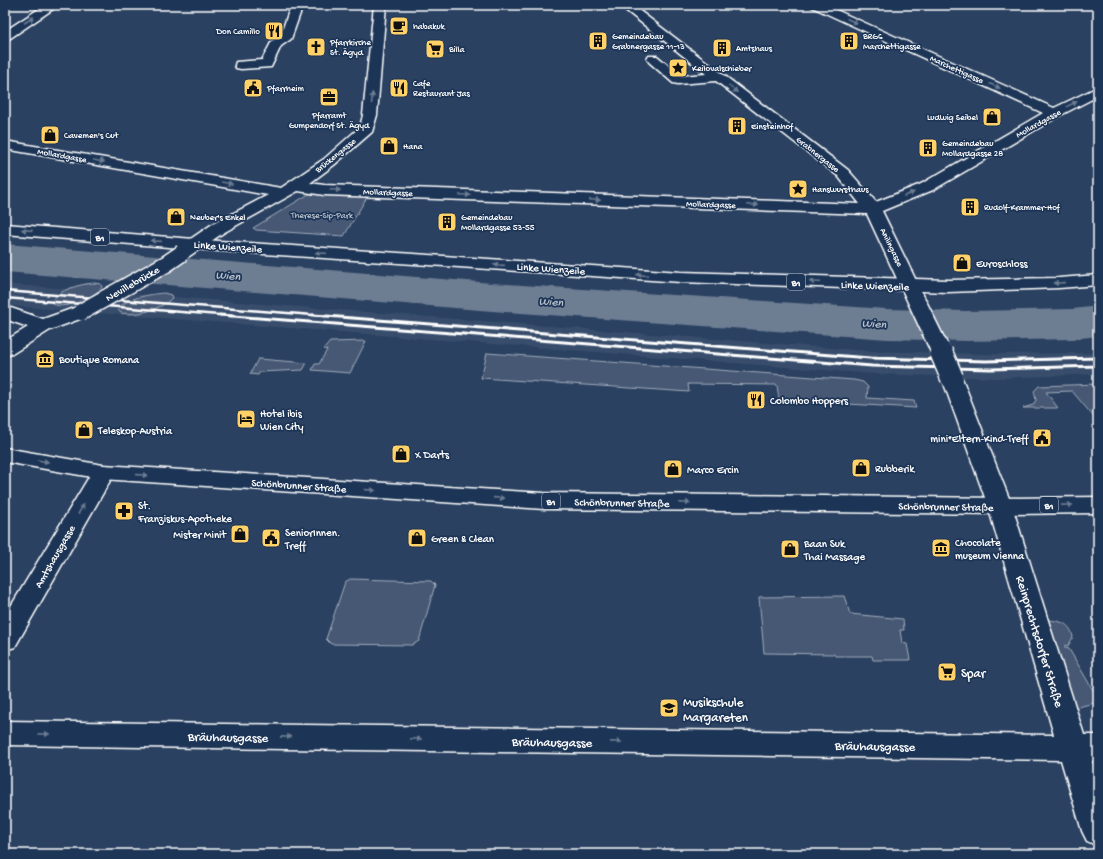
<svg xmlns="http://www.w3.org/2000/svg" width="1103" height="859" font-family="'Gochi Hand',sans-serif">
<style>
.built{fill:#394e6c}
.green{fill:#465975;stroke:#a2acba}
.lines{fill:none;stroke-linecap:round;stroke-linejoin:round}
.river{fill:#6d7d92;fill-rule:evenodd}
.minor-casing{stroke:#fff;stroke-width:3}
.major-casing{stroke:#fff;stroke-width:3}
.minor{fill:#1d3557;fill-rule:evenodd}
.major{fill:#1d3557;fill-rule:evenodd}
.rail-far1{stroke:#fff;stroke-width:2.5}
.rail{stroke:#fff;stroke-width:3}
.minor-bridge-far1-casing{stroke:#fff;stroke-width:19;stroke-linecap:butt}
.minor-bridge-casing{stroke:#fff;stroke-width:25;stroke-linecap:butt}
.minor-bridge-far1{stroke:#1d3557;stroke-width:16}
.minor-bridge{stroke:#1d3557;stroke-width:22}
.oneway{fill:#6c7c92}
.labels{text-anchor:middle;stroke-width:3.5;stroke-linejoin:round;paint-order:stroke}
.far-poi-label{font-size:9px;fill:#fff;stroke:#1d3557;text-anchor:start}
.far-street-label{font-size:9px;fill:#fff;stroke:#1d3557}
.far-park-label{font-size:9px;fill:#b5bdc8;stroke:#1d3557}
.shield{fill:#1d3557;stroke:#bbc2cd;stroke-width:1}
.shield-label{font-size:10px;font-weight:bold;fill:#fff}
.street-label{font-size:11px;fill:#fff;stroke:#1d3557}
.poi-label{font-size:11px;fill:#fff;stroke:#1d3557;text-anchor:start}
.water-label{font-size:12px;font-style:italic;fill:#b6bec8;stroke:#1d3557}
.near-street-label{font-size:13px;fill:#fff;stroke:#1d3557}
.near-poi-label{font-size:13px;fill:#fff;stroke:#1d3557;text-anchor:start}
</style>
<rect width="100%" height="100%" fill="#2a4161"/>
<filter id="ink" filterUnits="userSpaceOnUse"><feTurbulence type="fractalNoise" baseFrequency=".025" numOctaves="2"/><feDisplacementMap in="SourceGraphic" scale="8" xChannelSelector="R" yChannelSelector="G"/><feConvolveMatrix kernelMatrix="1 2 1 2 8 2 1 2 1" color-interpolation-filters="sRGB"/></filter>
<g filter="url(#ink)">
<path class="built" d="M 5,284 L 869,351 L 983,354 L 1098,353 L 1098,374 L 995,378 L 874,374 L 24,307 L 5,305 Z"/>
<path class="green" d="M 309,194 L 367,197 L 344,236 L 256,230 L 253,228 Z
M 103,253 L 110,254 L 112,256 C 107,268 82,284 70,275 C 70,262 92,254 103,253 Z
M 142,257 L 149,259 L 151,262 C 143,271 113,285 103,277 C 107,264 130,259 142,257 Z
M 94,283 L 101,284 L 102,287 C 95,297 61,313 51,302 C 59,289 81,284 94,283 Z
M 164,293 L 171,295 L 172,298 C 160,310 137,316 121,313 L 118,310 C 123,298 152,294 164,293 Z
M 366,341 L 350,373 L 312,370 L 315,364 L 319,364 L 327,350 L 324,349 L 330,342 Z
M 487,353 L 854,380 L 863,382 L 868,387 L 867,398 L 914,401 L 916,408 L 779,400 L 777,385 L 688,384 L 689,392 L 481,378 Z
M 258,359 L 259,359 L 307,363 L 303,370 L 260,372 L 258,375 L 250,374 Z
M 1098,384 L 1098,422 L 1072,391 L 1046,392 L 1058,408 L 1023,408 L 1033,405 L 1036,400 L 1034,391 L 1039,386 Z
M 350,579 L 431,581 L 435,585 L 419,641 L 412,645 L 331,644 L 326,639 L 345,582 Z
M 844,596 L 850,614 L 903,619 L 904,630 L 900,630 L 902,643 L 907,644 L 910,660 L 873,660 L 872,656 L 835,656 L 834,654 L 764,653 L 759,597 Z
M 1048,620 C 1061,621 1070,623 1073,637 L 1068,646 L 1065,645 L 1065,648 L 1069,649 L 1097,697 L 1094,703 L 1074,708 Z"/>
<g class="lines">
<path class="river" d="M 5,244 L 492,283 L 887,309 L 967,311 L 1073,309 L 1098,306 L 1098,336 L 1073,339 L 967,341 L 887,339 L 492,311 L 5,272 Z"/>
<g class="minor-casing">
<path id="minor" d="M 45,5 L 59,5 L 9,39 L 5,40 L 5,31 Z
M 291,5 L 303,5 L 291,39 L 281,46 L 271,67 L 241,69 L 236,68 L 235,65 L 236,62 L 262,60 L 272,41 L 280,37 Z
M 374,5 L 386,5 L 377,115 L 372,132 L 334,165 L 310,183 L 324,185 L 860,204 L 838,176 L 716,81 L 678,84 L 673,83 L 649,62 L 647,59 L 649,56 L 657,56 L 681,76 L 706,74 L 619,5 L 632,5 L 848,170 L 876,202 L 921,184 L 1043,113 L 812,7 L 810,5 L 825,5 L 1054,108 L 1098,87 L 1098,96 L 1059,116 L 933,190 L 882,211 L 951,352 L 948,356 L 941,358 L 934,356 L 931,352 L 867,214 L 324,195 L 298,191 L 223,233 L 188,257 L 182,258 L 176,257 L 173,253 L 176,249 L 211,225 L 268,195 L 5,149 L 5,141 L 281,188 L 324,159 L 360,127 L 363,115 Z
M 5,306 L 43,319 L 74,308 L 81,306 L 88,308 L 91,312 L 88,316 L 50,330 L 12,354 L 5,356 L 5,341 L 28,327 L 5,319 Z
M 952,372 L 959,374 L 962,378 L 1012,506 L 1084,735 L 1098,735 L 1098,761 L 1092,761 L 1098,780 L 1098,846 L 1087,841 L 1082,831 L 1061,760 L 5,745 L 5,721 L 1054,735 L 988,506 L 942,378 L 945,374 Z
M 103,465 L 111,467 L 115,472 L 15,647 L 5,650 L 5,616 L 95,467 Z"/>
</g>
<g class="major-casing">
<path id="major" d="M 5,224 L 219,241 L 681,272 L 948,280 L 1059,278 L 1098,275 L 1098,285 L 1059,288 L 948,292 L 681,282 L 219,251 L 5,234 Z
M 5,448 L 103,465 L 544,493 L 1000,498 L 1098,497 L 1098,513 L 1000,514 L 544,509 L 103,479 L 5,462 Z"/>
</g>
<use href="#minor" class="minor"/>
<use href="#major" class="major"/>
<path class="rail-far1" d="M 5,291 L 326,316
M 5,298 L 232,316"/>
<path class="rail" d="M 220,315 L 872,366 L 991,369 L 1098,366
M 313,315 L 870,358 L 986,361 L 1098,358"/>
<g class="minor-bridge-far1-casing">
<path id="minor-bridge-far1" d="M 81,312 L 166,264 L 182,253"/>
</g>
<g class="minor-bridge-casing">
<path id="minor-bridge" d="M 941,352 L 952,378"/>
</g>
<use href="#minor-bridge-far1" class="minor-bridge-far1"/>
<use href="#minor-bridge" class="minor-bridge"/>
</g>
<defs><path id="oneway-solid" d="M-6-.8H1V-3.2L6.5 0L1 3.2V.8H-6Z"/></defs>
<g class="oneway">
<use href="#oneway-solid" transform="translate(29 20) rotate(-33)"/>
<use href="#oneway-solid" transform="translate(852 21) rotate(24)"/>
<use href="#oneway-solid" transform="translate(995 86) rotate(24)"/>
<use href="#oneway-solid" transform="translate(733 89) rotate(38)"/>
<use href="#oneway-solid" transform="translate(372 98) rotate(-85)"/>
<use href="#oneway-solid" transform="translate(1072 104) rotate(-26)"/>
<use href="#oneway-solid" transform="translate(99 161) rotate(10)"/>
<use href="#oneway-solid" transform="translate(227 183) rotate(10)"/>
<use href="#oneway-solid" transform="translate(335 190) rotate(2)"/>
<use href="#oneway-solid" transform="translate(909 194) rotate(-21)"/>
<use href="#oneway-solid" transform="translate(465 195) rotate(2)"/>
<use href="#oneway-solid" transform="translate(595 200) rotate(2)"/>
<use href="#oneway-solid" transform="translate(753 205) rotate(2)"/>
<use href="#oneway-solid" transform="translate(27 230) rotate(-175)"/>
<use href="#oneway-solid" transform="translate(156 241) rotate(-176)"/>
<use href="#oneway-solid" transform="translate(321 253) rotate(-176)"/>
<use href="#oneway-solid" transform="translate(499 265) rotate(-176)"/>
<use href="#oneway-solid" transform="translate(642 275) rotate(-176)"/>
<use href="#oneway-solid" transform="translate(815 282) rotate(-178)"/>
<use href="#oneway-solid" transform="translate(1059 283) rotate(176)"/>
<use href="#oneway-solid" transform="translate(43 461) rotate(10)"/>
<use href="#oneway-solid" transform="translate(142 475) rotate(4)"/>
<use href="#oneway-solid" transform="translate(370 490) rotate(4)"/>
<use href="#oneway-solid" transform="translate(499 498) rotate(4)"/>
<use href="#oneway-solid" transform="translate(685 503) rotate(1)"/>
<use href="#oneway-solid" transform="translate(1067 505) rotate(-1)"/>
<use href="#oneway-solid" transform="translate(81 509) rotate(-60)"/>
<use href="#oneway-solid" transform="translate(44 734) rotate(1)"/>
<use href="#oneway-solid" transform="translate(286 737) rotate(1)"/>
<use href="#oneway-solid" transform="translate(416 739) rotate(1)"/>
<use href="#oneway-solid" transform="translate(616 742) rotate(1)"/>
</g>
</g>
<defs>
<g id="cafe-square" transform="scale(1)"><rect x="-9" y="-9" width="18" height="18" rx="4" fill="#ffd166" stroke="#1d3557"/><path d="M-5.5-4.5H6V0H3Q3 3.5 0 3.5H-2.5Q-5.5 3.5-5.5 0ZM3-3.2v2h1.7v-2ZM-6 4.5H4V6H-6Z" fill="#111"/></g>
<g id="restaurant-square" transform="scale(1)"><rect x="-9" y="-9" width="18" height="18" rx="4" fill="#ffd166" stroke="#1d3557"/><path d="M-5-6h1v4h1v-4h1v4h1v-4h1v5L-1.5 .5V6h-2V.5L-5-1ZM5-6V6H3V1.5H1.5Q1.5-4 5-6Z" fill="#111"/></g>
<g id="building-square" transform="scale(1)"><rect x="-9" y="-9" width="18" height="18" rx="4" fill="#ffd166" stroke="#1d3557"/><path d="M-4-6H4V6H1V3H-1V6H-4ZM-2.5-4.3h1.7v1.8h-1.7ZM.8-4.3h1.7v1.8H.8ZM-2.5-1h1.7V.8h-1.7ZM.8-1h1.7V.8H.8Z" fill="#111"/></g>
<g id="church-square" transform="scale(1)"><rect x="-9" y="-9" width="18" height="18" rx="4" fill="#ffd166" stroke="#1d3557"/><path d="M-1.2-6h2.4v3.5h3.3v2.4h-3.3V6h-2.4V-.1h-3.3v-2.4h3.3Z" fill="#111"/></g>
<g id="supermarket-square" transform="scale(1)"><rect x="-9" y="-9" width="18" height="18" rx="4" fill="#ffd166" stroke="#1d3557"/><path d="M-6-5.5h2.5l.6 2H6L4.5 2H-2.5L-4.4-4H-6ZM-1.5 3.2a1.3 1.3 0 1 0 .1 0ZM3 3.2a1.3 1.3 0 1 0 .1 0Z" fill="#111"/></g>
<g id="sight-square" transform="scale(1)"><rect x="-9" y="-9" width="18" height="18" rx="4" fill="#ffd166" stroke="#1d3557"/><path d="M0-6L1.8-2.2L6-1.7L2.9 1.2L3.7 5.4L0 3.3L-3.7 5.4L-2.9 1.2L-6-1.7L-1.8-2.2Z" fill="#111"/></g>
<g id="civic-square" transform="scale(1)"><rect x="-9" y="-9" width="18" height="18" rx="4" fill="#ffd166" stroke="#1d3557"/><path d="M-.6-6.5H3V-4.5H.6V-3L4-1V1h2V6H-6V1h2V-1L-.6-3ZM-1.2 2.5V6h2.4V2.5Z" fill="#111"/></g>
<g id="office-square" transform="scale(1)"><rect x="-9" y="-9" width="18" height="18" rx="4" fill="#ffd166" stroke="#1d3557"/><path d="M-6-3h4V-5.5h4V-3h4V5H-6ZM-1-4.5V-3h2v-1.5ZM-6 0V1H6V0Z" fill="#111"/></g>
<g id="shop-square" transform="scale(1)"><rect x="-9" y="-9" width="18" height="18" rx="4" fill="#ffd166" stroke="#1d3557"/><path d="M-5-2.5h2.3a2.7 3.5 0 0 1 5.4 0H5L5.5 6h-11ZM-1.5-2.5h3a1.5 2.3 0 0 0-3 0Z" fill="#111"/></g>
<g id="museum-square" transform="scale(1)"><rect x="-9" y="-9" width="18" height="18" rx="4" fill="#ffd166" stroke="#1d3557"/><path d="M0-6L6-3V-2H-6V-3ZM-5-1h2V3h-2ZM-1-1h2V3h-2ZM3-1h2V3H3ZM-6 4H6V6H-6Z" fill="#111"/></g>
<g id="hotel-square" transform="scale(1)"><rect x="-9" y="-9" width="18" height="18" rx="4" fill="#ffd166" stroke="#1d3557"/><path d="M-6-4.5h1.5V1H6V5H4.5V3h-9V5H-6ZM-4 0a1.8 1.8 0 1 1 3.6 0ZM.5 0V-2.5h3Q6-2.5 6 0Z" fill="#111"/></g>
<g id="pharmacy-square" transform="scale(1)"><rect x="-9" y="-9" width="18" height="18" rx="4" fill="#ffd166" stroke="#1d3557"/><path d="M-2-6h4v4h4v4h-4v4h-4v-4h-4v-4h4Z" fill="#111"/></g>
<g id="school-square" transform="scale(1)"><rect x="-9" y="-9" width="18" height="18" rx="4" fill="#ffd166" stroke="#1d3557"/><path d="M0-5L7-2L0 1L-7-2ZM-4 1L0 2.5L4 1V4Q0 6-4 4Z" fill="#111"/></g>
</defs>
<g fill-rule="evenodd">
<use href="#cafe-square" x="399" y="26"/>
<use href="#restaurant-square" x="274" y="31"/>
<use href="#building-square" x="598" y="41"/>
<use href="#building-square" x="849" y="41"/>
<use href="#church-square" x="316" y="47"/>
<use href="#building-square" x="722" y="48"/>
<use href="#supermarket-square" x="435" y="49"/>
<use href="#sight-square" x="678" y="68"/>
<use href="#civic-square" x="253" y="88"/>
<use href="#restaurant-square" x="399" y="88"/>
<use href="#office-square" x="329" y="97"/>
<use href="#shop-square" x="992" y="117"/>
<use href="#building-square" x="737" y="126"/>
<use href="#shop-square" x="50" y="135"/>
<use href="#shop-square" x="389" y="146"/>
<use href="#building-square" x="928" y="148"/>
<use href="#sight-square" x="798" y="189"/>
<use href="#building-square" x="970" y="207"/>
<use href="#shop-square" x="176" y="217"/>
<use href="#building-square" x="447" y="222"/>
<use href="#shop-square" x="962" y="263"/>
<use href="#museum-square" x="45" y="359"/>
<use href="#restaurant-square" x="756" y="400"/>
<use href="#hotel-square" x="246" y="419"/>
<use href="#shop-square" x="84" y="430"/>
<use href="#civic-square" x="1042" y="438"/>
<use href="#shop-square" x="401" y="454"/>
<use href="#shop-square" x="861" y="468"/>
<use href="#shop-square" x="673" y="469"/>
<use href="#pharmacy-square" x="124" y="511"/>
<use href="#shop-square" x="240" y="534"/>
<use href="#civic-square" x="271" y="538"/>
<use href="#shop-square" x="417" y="538"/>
<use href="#museum-square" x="941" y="548"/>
<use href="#shop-square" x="790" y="549"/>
<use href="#supermarket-square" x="947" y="672"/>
<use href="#school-square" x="669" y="708"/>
</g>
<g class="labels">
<g class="far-poi-label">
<text x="413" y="29">habakuk</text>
<text x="260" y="34" text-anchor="end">Don Camillo</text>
<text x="612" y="39">Gemeindebau<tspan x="612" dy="10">Grabnergasse 11-13</tspan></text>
<text x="863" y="39">BRG6<tspan x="863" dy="10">Marchettigasse</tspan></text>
<text x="330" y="45">Pfarrkirche<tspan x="330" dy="10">St. Ägyd</tspan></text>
<text x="736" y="51">Amtshaus</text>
<text x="449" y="52">Billa</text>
<text x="692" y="71">Keilovalschieber</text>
<text x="413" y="86">Cafe<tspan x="413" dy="10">Restaurant Jas</tspan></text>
<text x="267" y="91">Pfarrheim</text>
<text x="329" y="118" text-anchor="middle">Pfarramt<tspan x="329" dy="10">Gumpendorf St. Ägyd</tspan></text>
<text x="978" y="120" text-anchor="end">Ludwig Seibel</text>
<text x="751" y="129">Einsteinhof</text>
<text x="64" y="138">Cavemen's Cut</text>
<text x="942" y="146">Gemeindebau<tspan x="942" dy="10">Mollardgasse 28</tspan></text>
<text x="403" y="149">Hana</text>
<text x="812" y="192">Hanswursthaus</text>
<text x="984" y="210">Rudolf-Krammer-Hof</text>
<text x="190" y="220">Neuber's Enkel</text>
<text x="461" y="220">Gemeindebau<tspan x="461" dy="10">Mollardgasse 53-55</tspan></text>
</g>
<g class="far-street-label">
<text transform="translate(957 69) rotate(24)" y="3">Marchettigasse</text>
<text transform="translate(1038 123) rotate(-29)" y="3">Mollardgasse</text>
<text transform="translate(818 154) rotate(38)" y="3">Grabnergasse</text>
<text transform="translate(62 155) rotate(10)" y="3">Mollardgasse</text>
<text transform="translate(335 155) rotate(-39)" y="3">Brückengasse</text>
<text transform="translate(388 192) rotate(2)" y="3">Mollardgasse</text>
<text transform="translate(711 204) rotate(2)" y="3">Mollardgasse</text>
<text transform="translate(892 247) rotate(64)" y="3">Anilingasse</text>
</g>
<g class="far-park-label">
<text x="322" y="218">Therese-Sip-Park</text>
</g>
<g class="shield">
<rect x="91" y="229" width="18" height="16" rx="3"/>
<rect x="787" y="274" width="18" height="16" rx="3"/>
<rect x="542" y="493" width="18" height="16" rx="3"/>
<rect x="1040" y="497" width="18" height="16" rx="3"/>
</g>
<g class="shield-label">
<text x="100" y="241">B1</text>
<text x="796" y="286">B1</text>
<text x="551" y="505">B1</text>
<text x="1049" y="509">B1</text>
</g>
<g class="street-label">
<text transform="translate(228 246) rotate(4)" y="4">Linke Wienzeile</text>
<text transform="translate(551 268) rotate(4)" y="4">Linke Wienzeile</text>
<text transform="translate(132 283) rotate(-30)" y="4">Nevillebrücke</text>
<text transform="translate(875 285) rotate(2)" y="4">Linke Wienzeile</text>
<text transform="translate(299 485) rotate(4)" y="4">Schönbrunner Straße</text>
<text transform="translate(622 502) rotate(1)" y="4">Schönbrunner Straße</text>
<text transform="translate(946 506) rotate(1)" y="4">Schönbrunner Straße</text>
<text transform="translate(54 556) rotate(-60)" y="4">Amtshausgasse</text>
</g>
<g class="poi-label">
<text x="976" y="267">Euroschloss</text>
<text x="59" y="363">Boutique Romana</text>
<text x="770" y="404">Colombo Hoppers</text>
<text x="260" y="417">Hotel ibis<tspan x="260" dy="13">Wien City</tspan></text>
<text x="98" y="434">Teleskop-Austria</text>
<text x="1028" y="442" text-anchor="end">mini*Eltern-Kind-Treff</text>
<text x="415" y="458">X Darts</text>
<text x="875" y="472">Rubberik</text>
<text x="687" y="473">Marco Ercin</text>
<text x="138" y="509">St.<tspan x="138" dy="13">Franziskus-Apotheke</tspan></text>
<text x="285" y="536">SeniorInnen.<tspan x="285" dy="13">Treff</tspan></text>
<text x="226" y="538" text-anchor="end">Mister Minit</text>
<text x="431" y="542">Green &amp; Clean</text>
<text x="955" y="546">Chocolate<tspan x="955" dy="13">museum Vienna</tspan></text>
<text x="804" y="547">Baan Suk<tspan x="804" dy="13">Thai Massage</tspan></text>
</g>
<g class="water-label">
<text transform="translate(228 275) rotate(5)" y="4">Wien</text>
<text transform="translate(551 301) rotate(4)" y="4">Wien</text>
<text transform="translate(874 323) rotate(4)" y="4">Wien</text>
</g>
<g class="near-street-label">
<text transform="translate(1041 641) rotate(73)" y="5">Reinprechtsdorfer Straße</text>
<text transform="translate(228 736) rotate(1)" y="5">Bräuhausgasse</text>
<text transform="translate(552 741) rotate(1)" y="5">Bräuhausgasse</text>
<text transform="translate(875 745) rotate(1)" y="5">Bräuhausgasse</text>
</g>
<g class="near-poi-label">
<text x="961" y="677">Spar</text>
<text x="683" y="706">Musikschule<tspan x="683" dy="15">Margareten</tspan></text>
</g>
</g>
<rect width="1103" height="859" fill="none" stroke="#1d3557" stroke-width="20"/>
<rect x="10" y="10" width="1083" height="839" fill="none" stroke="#fff" stroke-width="1.5" filter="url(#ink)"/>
</svg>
